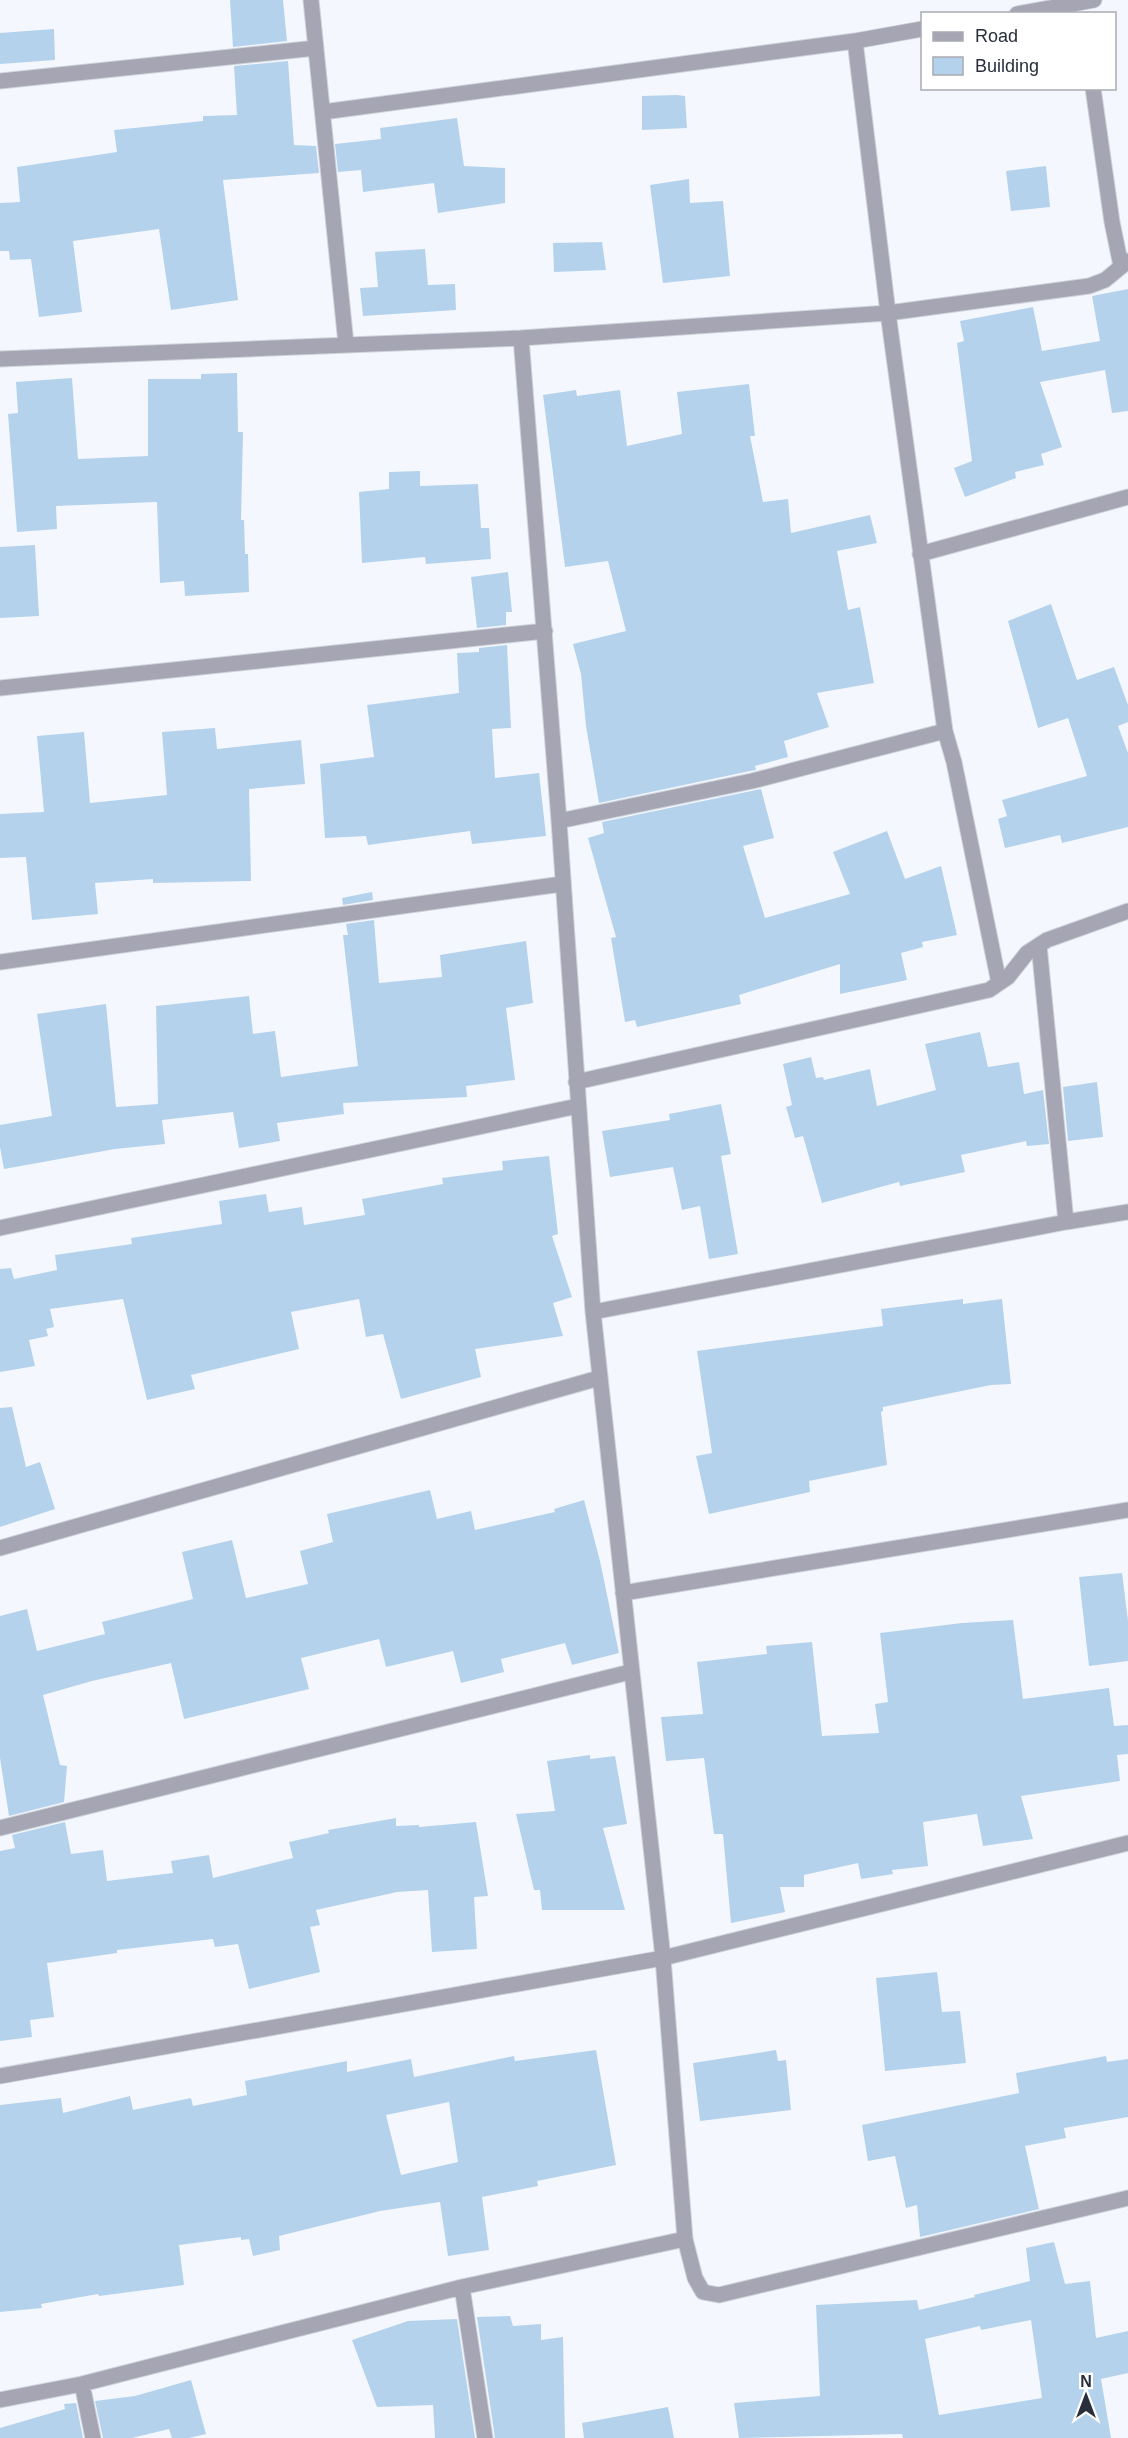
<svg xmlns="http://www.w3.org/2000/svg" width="1128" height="2438" font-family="Arial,sans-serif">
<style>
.building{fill:#b5d2ec;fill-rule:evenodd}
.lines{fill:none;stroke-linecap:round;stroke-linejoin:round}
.minor-casing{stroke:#cfd4db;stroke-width:17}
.minor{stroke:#a5a5b4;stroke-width:15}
</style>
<rect width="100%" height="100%" fill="#f4f8fe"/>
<path class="building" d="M 230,0 L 283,0 L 287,41 L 233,47 Z
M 54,29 L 55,60 L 0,64 L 0,33 Z
M 288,61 L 294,145 L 316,146 L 319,173 L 223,180 L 238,300 L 171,310 L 159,229 L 73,241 L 82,312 L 39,317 L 31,259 L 10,260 L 9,251 L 0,251 L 0,203 L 20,202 L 17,167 L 117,152 L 114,130 L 203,121 L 203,116 L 237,115 L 234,66 Z
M 677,95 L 685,96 L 687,128 L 642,130 L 642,96 Z
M 457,118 L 464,166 L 505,168 L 505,203 L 438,213 L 434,183 L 363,192 L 361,170 L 338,172 L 335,144 L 381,139 L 380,128 Z
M 1046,166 L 1050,207 L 1011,211 L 1006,171 Z
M 689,179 L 690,203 L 723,201 L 730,276 L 663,283 L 650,185 Z
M 602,242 L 606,270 L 554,272 L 553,243 Z
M 425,249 L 428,285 L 455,284 L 456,310 L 363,316 L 360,288 L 378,287 L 375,252 Z
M 1128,289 L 1128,411 L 1112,413 L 1105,370 L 1040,382 L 1062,447 L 1041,454 L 1044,465 L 1015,472 L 1016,478 L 965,497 L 954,468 L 972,461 L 957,343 L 964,341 L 960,321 L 1033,307 L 1042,351 L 1100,341 L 1092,296 Z
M 237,373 L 238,432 L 243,432 L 241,520 L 244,520 L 245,554 L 248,554 L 249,592 L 185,596 L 184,581 L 160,583 L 157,502 L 56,506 L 57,529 L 17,532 L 8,414 L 18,413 L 16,382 L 72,378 L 78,459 L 148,456 L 148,379 L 201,379 L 201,374 Z
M 749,384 L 755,436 L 750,436 L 763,502 L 788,499 L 791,533 L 870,515 L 877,543 L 837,551 L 848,610 L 860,607 L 874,683 L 817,693 L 829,727 L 784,741 L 788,757 L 755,766 L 756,770 L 750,771 L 599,803 L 586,726 L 581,674 L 573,644 L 626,631 L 608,561 L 565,567 L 543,395 L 576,390 L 577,396 L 620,390 L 627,446 L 682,434 L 677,392 Z
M 420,471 L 420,486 L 478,484 L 481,528 L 489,528 L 491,559 L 426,564 L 425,557 L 362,563 L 359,492 L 389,489 L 389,472 Z
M 35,545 L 39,616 L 0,618 L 0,547 Z
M 508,572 L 512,612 L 506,612 L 506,625 L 477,628 L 471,577 Z
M 1051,604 L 1077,680 L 1114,667 L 1128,705 L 1128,722 L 1118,726 L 1128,753 L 1128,827 L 1062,843 L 1060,835 L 1005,848 L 998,819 L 1007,816 L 1002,800 L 1087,776 L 1068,718 L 1038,728 L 1008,621 Z
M 507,645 L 511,728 L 492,729 L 495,778 L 539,773 L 546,836 L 472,844 L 470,831 L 368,845 L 366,836 L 325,838 L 320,764 L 374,757 L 367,705 L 459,693 L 457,653 L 479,652 L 479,648 Z
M 215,728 L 217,749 L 301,740 L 305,784 L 249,789 L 251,881 L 153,883 L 153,879 L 95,883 L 98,914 L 32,920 L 26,857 L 0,858 L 0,814 L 44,812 L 37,736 L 84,732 L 90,803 L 167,795 L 162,732 Z
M 761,789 L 774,838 L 743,846 L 765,918 L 850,894 L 833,852 L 887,831 L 905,879 L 941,866 L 957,935 L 922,942 L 923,947 L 901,953 L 907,980 L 840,994 L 840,964 L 739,995 L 741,1004 L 637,1027 L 635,1020 L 625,1022 L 611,938 L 616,937 L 588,838 L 604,833 L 602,822 Z
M 372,892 L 373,900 L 343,905 L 342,898 Z
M 374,920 L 379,983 L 442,977 L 440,955 L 526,941 L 533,1003 L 506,1008 L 515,1080 L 466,1086 L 467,1097 L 343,1103 L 344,1114 L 277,1123 L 280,1141 L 239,1148 L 233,1112 L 162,1120 L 165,1144 L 115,1149 L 4,1169 L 0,1147 L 0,1125 L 52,1116 L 37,1014 L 106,1004 L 116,1107 L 158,1104 L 156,1006 L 249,996 L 253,1034 L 275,1031 L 281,1077 L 358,1066 L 343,935 L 348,935 L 346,924 Z
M 980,1032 L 988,1067 L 1019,1062 L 1024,1094 L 1043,1090 L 1049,1144 L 1027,1146 L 1026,1141 L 961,1155 L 965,1172 L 900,1186 L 899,1182 L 822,1203 L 803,1136 L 795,1138 L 786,1107 L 792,1105 L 783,1064 L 811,1057 L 816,1078 L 823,1077 L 824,1080 L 870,1069 L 877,1106 L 936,1090 L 925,1044 Z
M 1097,1082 L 1103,1137 L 1068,1141 L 1063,1087 Z
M 721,1104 L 731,1154 L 721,1156 L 738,1254 L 709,1259 L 700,1206 L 682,1210 L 673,1167 L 610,1177 L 602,1131 L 670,1120 L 669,1114 Z
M 549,1156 L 558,1234 L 552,1236 L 572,1297 L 553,1303 L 563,1336 L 475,1349 L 481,1377 L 401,1399 L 383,1334 L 366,1337 L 359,1299 L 291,1312 L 299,1349 L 191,1375 L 195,1389 L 147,1400 L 123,1299 L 50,1309 L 54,1327 L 46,1329 L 48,1336 L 29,1340 L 35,1366 L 0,1372 L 0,1269 L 11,1268 L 14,1279 L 57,1270 L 55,1255 L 132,1244 L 131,1238 L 222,1224 L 219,1201 L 266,1194 L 269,1212 L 302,1207 L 304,1225 L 365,1215 L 362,1199 L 443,1184 L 442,1178 L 503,1170 L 502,1161 Z
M 963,1299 L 963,1304 L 1002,1299 L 1011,1384 L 991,1385 L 883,1407 L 883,1411 L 881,1412 L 887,1465 L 809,1481 L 810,1492 L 709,1514 L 696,1456 L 712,1453 L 697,1351 L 883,1326 L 881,1309 Z
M 12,1407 L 26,1467 L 40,1462 L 55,1509 L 0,1527 L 0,1408 Z
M 430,1490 L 437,1519 L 471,1511 L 475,1530 L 555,1512 L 554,1509 L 584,1500 L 600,1561 L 619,1653 L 572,1665 L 565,1643 L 501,1659 L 504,1672 L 461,1683 L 453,1651 L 386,1667 L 379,1639 L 301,1658 L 309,1689 L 184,1719 L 171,1663 L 92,1681 L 43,1695 L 60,1765 L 67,1766 L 64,1802 L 9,1816 L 0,1758 L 0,1616 L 27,1609 L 37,1651 L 105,1634 L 102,1622 L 193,1599 L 182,1552 L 232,1540 L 246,1598 L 308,1584 L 300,1551 L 333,1542 L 327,1514 Z
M 1122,1573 L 1128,1621 L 1128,1661 L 1089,1666 L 1079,1577 Z
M 1013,1620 L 1023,1699 L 1109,1688 L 1114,1726 L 1128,1725 L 1128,1754 L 1117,1755 L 1120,1781 L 1021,1796 L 1033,1839 L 983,1846 L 977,1814 L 923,1822 L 928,1866 L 892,1870 L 893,1874 L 861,1879 L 858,1863 L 804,1875 L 804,1887 L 780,1887 L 785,1912 L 731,1923 L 723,1834 L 714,1834 L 704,1758 L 666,1761 L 661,1717 L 703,1714 L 697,1662 L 767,1654 L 766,1646 L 812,1642 L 822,1736 L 879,1733 L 875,1704 L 888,1702 L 880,1633 L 962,1623 Z
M 590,1755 L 590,1759 L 615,1756 L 627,1824 L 603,1828 L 625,1910 L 542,1910 L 540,1890 L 534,1890 L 516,1814 L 555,1811 L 547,1761 Z
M 396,1818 L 396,1826 L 419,1825 L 419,1827 L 476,1822 L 488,1896 L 474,1897 L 477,1949 L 432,1952 L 428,1890 L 397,1892 L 316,1910 L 320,1925 L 310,1927 L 320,1972 L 249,1989 L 238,1944 L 215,1947 L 213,1939 L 117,1950 L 117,1953 L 47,1963 L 54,2017 L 30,2020 L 32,2037 L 0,2041 L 0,1851 L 15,1848 L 12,1835 L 65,1822 L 71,1854 L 103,1850 L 107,1881 L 173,1873 L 171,1861 L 209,1855 L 213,1878 L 293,1858 L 289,1842 L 329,1833 L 328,1830 Z
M 937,1972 L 942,2012 L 960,2011 L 966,2063 L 885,2071 L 876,1978 Z
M 596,2050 L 616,2165 L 537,2181 L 538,2186 L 482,2197 L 489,2250 L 448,2256 L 440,2202 L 380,2211 L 279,2236 L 280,2250 L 253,2256 L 249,2239 L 241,2240 L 241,2237 L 179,2245 L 184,2285 L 99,2296 L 98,2294 L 41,2304 L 42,2308 L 0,2312 L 0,2105 L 61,2098 L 63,2113 L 130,2096 L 133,2110 L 191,2098 L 193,2106 L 247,2095 L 245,2081 L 347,2061 L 347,2072 L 411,2059 L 414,2077 L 514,2056 L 515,2061 ZM 449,2102 L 458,2162 L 401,2175 L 386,2115 Z
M 776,2050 L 778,2061 L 786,2060 L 791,2110 L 700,2121 L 693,2063 Z
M 1106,2056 L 1107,2062 L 1128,2059 L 1128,2117 L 1064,2128 L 1066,2138 L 1025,2146 L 1039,2209 L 920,2237 L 917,2205 L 906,2208 L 895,2156 L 868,2161 L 862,2125 L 1019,2093 L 1016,2073 Z
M 1054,2242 L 1065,2284 L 1090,2281 L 1096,2338 L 1128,2331 L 1128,2373 L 1101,2379 L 1111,2438 L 903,2438 L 902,2434 L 739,2438 L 734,2403 L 820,2396 L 816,2305 L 917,2300 L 919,2310 L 975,2297 L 974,2295 L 1030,2281 L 1026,2248 ZM 1031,2320 L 1042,2398 L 939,2415 L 925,2339 L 980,2326 L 981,2330 Z
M 510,2316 L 513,2326 L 541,2324 L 541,2340 L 563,2337 L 565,2438 L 495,2438 L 477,2317 Z
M 457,2319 L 475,2438 L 435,2438 L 433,2405 L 377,2407 L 352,2340 L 408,2321 Z
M 191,2380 L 206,2434 L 189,2438 L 172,2438 L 169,2429 L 132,2438 L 103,2438 L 95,2401 L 135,2396 Z
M 76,2403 L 83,2438 L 0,2438 L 0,2428 L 65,2409 L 64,2404 Z
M 668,2407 L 674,2438 L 584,2438 L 582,2423 Z"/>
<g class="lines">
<g class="minor-casing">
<path id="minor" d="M 311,0 L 346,344
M 1017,14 L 1094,0
M 855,41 L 888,313 L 945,731 L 954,762 L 999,983
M 0,81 L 316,48
M 1093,88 L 1112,222 L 1121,266
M 323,112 L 855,41 L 922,29
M 521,338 L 559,821 L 593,1312 L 663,1958 L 685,2239 L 695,2278 L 703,2292 L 719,2295 L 1128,2198
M 0,359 L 521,338 L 888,313 L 1089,286 L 1105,280 L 1128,261
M 920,554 L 1128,497
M 0,688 L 545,631
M 559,821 L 752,781 L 945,731
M 1039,945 L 1066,1222
M 0,962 L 562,884
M 576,1082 L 989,990 L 1008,977 L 1027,953 L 1047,940 L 1128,911
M 0,1228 L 578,1106
M 593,1312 L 1066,1222 L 1128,1212
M 0,1548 L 599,1378
M 623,1593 L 1128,1510
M 0,1828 L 630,1672
M 0,2076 L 663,1958 L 1128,1843
M 462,2287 L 485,2438
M 82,2384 L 93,2438
M 0,2400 L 82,2384 L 462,2287 L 685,2239"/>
</g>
<use href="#minor" class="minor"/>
</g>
<rect x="921" y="12" width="195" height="78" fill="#ffffff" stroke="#a9abb1" stroke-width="1.5"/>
<rect x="933" y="32" width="30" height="9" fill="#a5a5b4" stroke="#a9abb1" stroke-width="1.5"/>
<text x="975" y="42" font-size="18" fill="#282e3b">Road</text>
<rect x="933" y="57" width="30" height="18" fill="#b5d2ec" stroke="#a9abb1" stroke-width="1.5"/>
<text x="975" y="72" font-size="18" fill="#282e3b">Building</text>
<g transform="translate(1086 2396)" stroke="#ffffff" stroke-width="4.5" paint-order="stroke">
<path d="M0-4.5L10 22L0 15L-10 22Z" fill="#282e3b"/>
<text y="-9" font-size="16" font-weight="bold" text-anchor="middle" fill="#282e3b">N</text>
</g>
</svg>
